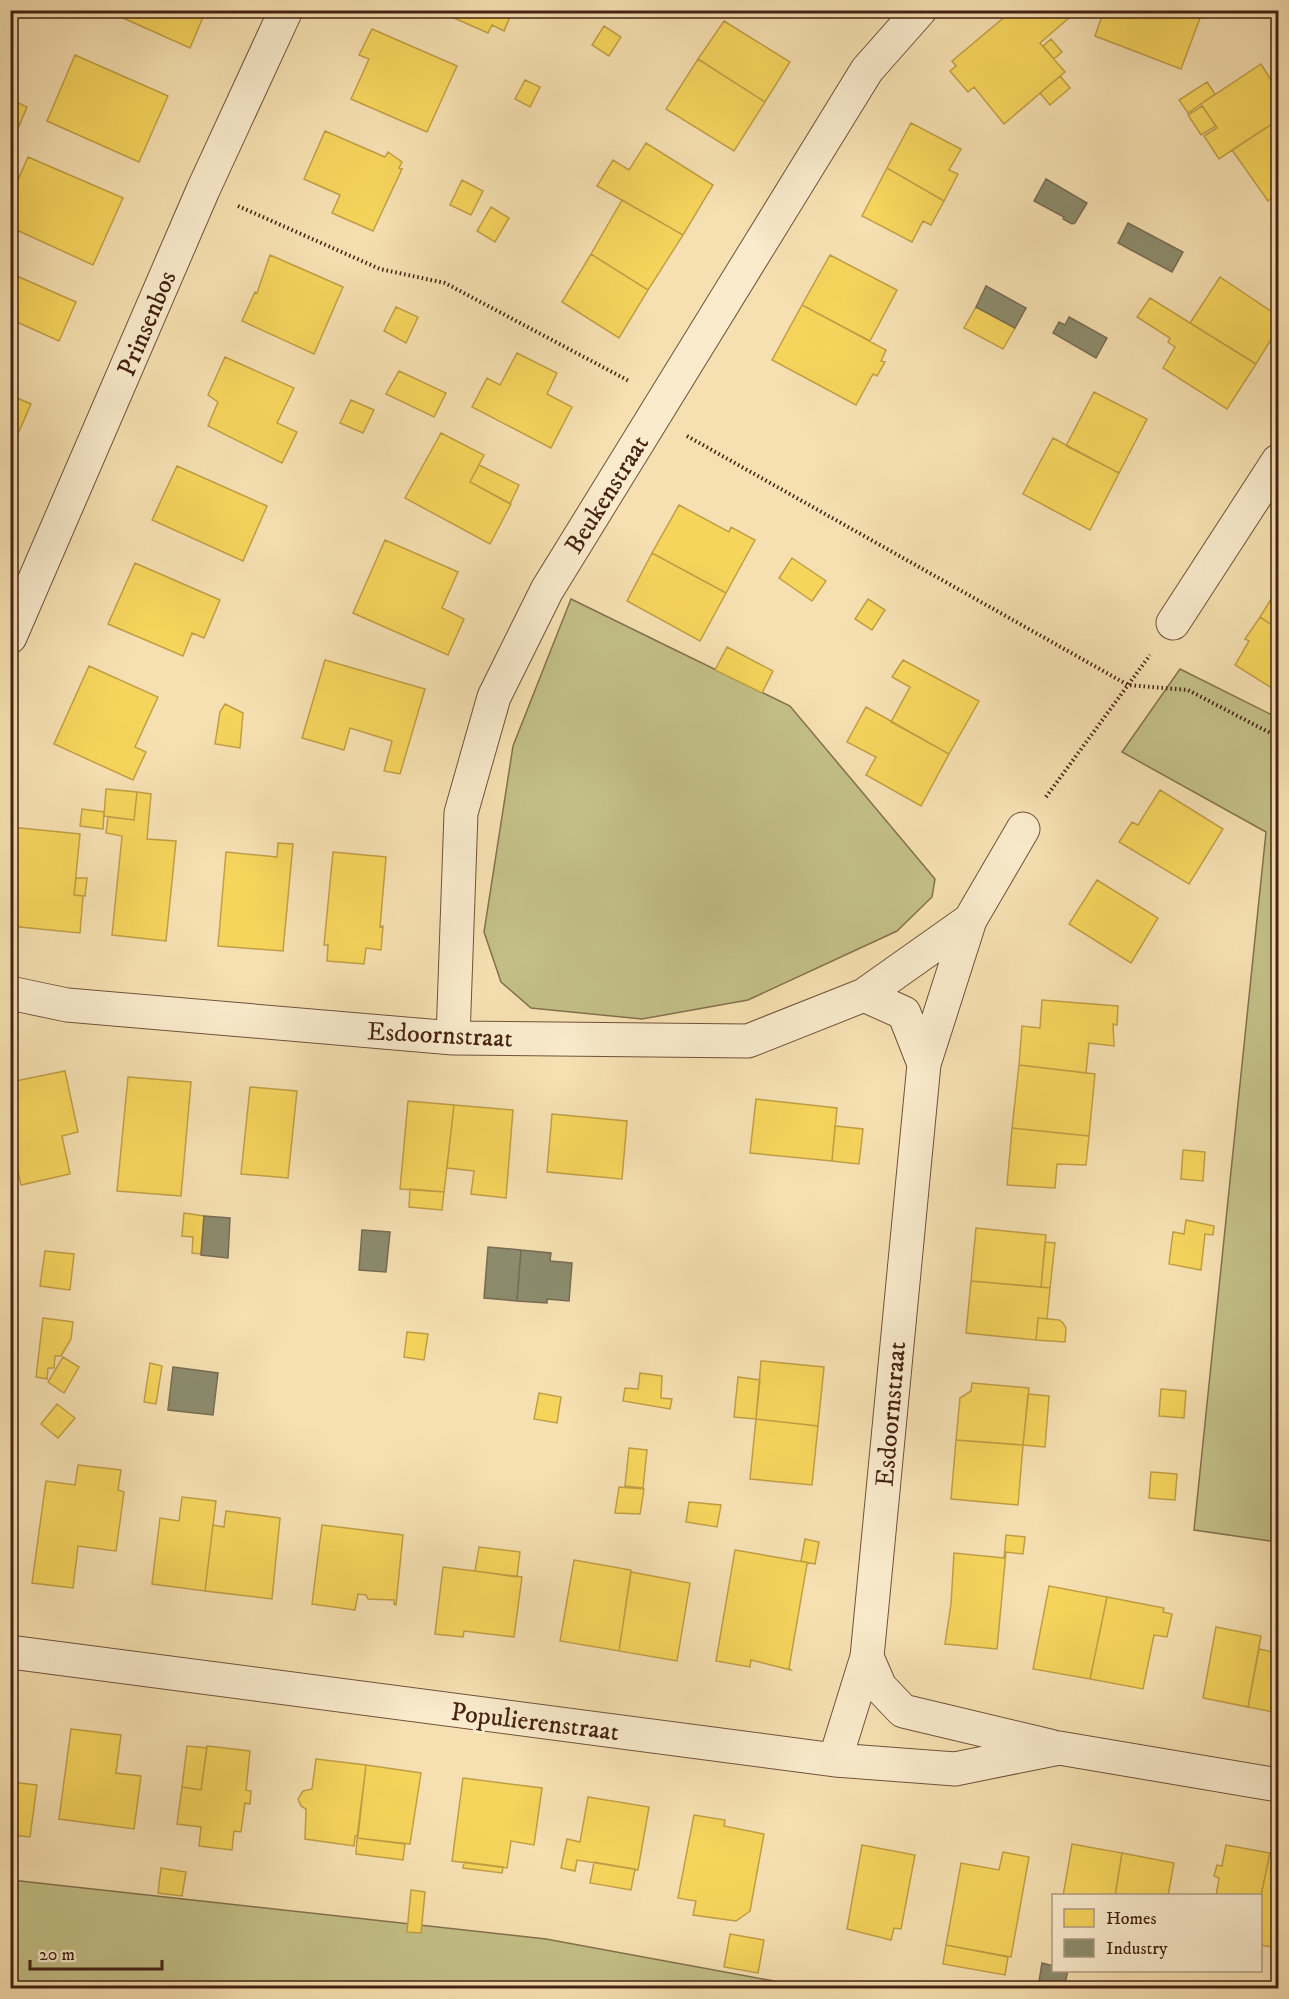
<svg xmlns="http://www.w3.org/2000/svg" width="1289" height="1999" font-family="'IM FELL DW Pica',serif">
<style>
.green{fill:#c3c087;stroke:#84714d;stroke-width:1.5}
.homes{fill:#f6d55c;stroke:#c19f46;stroke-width:1.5}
.industry{fill:#8c8c6e;stroke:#776c53;stroke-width:1.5}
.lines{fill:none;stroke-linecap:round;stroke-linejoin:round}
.street-casing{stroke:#71523a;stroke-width:35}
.path{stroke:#452213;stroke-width:4;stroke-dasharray:1.5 3;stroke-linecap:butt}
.street{stroke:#f9ebcc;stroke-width:33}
.labels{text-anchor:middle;stroke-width:6;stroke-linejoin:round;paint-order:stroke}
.street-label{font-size:26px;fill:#452213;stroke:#f9ebcc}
</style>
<rect width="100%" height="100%" fill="#f6e0b1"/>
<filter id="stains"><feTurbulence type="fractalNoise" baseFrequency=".00333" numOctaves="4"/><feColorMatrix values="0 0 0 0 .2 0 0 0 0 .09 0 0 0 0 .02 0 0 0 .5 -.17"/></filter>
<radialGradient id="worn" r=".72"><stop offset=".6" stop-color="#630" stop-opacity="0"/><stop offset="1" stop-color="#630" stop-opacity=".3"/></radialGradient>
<path class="green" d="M 571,599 L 790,706 L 935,879 L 932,897 L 897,931 L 748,1000 L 642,1019 L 531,1008 L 501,982 L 484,932 L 513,746 Z
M 1180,669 L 1278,718 L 1278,1542 L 1194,1530 L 1266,832 L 1122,752 Z
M 11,1880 L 546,1939 L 812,1988 L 11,1988 Z"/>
<path class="homes" d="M 105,10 L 206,10 L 190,48 Z
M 436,10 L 513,10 L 504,31 L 492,25 L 488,33 Z
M 1013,10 L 1078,10 L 1040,43 L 1065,72 L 1004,124 L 974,87 L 968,92 L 950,71 L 956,66 L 952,61 Z
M 1104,10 L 1203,10 L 1181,69 L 1095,36 Z
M 724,21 L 790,62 L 765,102 L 698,59 Z
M 604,26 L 621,37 L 609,56 L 592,45 Z
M 372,29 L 457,66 L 427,132 L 351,99 L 369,59 L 359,55 Z
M 1051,39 L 1062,52 L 1054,59 L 1043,46 Z
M 75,55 L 168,96 L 139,162 L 47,121 Z
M 698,59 L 765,102 L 734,151 L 666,109 Z
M 1261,64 L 1278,91 L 1278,120 L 1219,159 L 1204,136 L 1217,128 L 1201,104 Z
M 1060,76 L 1070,88 L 1050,105 L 1040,93 Z
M 525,80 L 540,87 L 530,107 L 515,99 Z
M 1207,82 L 1215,94 L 1188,113 L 1179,100 Z
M 10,99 L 27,107 L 17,131 L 10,128 Z
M 1202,106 L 1216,126 L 1201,135 L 1188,115 Z
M 1278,120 L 1278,194 L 1268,201 L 1232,150 Z
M 911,123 L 961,149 L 949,170 L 958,174 L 944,201 L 887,168 Z
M 325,131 L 385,157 L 388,152 L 402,162 L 399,168 L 402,169 L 373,231 L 332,213 L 340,195 L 304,179 Z
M 646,143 L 713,185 L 683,235 L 597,186 L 613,160 L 629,170 Z
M 28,157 L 123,198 L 93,265 L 10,227 L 10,198 Z
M 887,168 L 944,201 L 931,225 L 923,221 L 912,242 L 862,216 Z
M 462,180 L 483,191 L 471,215 L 450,205 Z
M 622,200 L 683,235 L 648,290 L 591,254 Z
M 491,207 L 509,218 L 495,242 L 477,231 Z
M 591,254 L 648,290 L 619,338 L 562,302 Z
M 270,255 L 343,287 L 314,354 L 242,321 L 255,292 L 257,293 Z
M 830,255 L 897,290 L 870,341 L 802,305 Z
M 10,273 L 76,302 L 59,341 L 10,319 Z
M 1220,277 L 1278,316 L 1278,328 L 1256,364 L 1190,323 Z
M 1150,298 L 1256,364 L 1227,409 L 1163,368 L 1175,347 L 1168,342 L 1170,338 L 1137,317 Z
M 802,305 L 886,350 L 881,361 L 885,362 L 877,376 L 873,374 L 856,405 L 772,360 Z
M 396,307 L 418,317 L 406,343 L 384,331 Z
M 976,307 L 1015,328 L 1003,349 L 964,328 Z
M 517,353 L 557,373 L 547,394 L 572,407 L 551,448 L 472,407 L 487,378 L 500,385 Z
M 225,357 L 294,388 L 277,423 L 297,432 L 282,463 L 208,426 L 218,402 L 208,395 Z
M 399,371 L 446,393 L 434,417 L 386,394 Z
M 1094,392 L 1147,419 L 1119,473 L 1066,446 Z
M 10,395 L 31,404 L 10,452 Z
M 351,400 L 374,410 L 363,433 L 340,423 Z
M 441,433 L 484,455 L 470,482 L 511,504 L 490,544 L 405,498 Z
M 1053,438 L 1119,473 L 1090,530 L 1023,494 Z
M 479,465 L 519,485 L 510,504 L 470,482 Z
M 177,466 L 267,506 L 243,561 L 152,520 Z
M 679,505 L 729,532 L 731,527 L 755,540 L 726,593 L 652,553 Z
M 385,540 L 458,572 L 442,608 L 464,619 L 448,655 L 353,613 Z
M 652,553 L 726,593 L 700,641 L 627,601 Z
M 792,558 L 826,581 L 812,601 L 779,578 Z
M 135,563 L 220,600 L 204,638 L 192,633 L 183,656 L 108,624 Z
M 1273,596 L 1277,599 L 1278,597 L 1278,629 L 1260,617 Z
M 868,599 L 885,610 L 872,630 L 855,619 Z
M 1260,617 L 1278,629 L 1278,692 L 1235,665 L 1249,641 L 1245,639 Z
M 727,647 L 773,671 L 762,693 L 715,670 Z
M 325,660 L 425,689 L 400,774 L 384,771 L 392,741 L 350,728 L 344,750 L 302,738 Z
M 903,660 L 979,701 L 949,754 L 891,722 L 910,687 L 892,677 Z
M 89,666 L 158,697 L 135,747 L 146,752 L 133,780 L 54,744 Z
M 225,704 L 243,713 L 240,748 L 215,744 L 220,712 Z
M 866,707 L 949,754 L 921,806 L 866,775 L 876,757 L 847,742 Z
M 106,789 L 137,792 L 134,820 L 104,816 Z
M 1160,790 L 1223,829 L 1189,884 L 1119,842 L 1132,822 L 1138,825 Z
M 137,792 L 151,794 L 147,839 L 176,841 L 166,941 L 112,935 L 122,836 L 106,833 L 108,817 L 134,820 Z
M 82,809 L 104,812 L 103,829 L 80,826 Z
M 10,827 L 80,834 L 74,895 L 83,896 L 80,933 L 10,926 Z
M 278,843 L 293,844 L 283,951 L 218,946 L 226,852 L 277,857 Z
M 333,852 L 386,857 L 380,927 L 383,926 L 381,950 L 366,948 L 364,964 L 327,961 L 328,945 L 324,945 Z
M 76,878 L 87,878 L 85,896 L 74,895 Z
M 1097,880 L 1158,918 L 1131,963 L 1069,924 Z
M 1042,1000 L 1118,1006 L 1117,1025 L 1113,1024 L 1114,1046 L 1089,1043 L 1086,1073 L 1019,1065 L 1022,1026 L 1040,1028 Z
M 1019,1065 L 1095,1074 L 1089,1136 L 1012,1128 Z
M 65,1071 L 78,1132 L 62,1136 L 70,1174 L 21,1185 L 10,1134 L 10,1082 Z
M 128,1077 L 191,1082 L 181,1196 L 117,1191 Z
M 250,1087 L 297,1091 L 288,1178 L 241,1174 Z
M 756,1099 L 837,1108 L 832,1161 L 750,1153 Z
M 408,1101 L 454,1105 L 444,1192 L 400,1189 Z
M 454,1105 L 513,1110 L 506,1198 L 471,1194 L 474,1171 L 447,1168 Z
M 552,1114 L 627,1121 L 622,1179 L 547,1172 Z
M 835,1126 L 863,1129 L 859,1164 L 832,1161 Z
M 1012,1128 L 1089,1136 L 1086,1165 L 1057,1164 L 1055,1188 L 1007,1185 Z
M 1183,1150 L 1205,1152 L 1203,1181 L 1181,1179 Z
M 410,1189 L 444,1192 L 442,1210 L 409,1207 Z
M 184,1213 L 204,1216 L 201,1254 L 192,1253 L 193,1237 L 182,1236 Z
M 1186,1220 L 1214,1226 L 1213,1235 L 1205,1234 L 1201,1270 L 1169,1264 L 1173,1232 L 1184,1234 Z
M 976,1228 L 1046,1235 L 1041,1287 L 971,1281 Z
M 1045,1242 L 1055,1243 L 1050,1288 L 1041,1287 Z
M 45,1251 L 74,1254 L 70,1290 L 40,1286 Z
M 971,1281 L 1050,1288 L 1047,1319 L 1038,1318 L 1036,1340 L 966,1333 Z
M 43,1318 L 73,1322 L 71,1339 L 61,1356 L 55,1356 L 54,1368 L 48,1368 L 47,1379 L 36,1377 Z
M 1038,1318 L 1059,1320 L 1063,1323 L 1066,1328 L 1065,1342 L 1036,1340 Z
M 407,1332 L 428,1334 L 424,1360 L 404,1357 Z
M 63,1357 L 79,1367 L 64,1393 L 48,1382 Z
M 761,1361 L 824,1367 L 818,1426 L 756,1419 Z
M 150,1363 L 162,1366 L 156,1404 L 144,1402 Z
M 640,1373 L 662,1376 L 661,1398 L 672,1399 L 670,1409 L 623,1401 L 625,1388 L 638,1389 Z
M 738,1377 L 760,1380 L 756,1419 L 734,1417 Z
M 972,1383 L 1029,1388 L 1023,1445 L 956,1440 L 960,1398 L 971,1391 Z
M 1161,1389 L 1186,1391 L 1184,1418 L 1159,1416 Z
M 539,1393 L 561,1397 L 557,1423 L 534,1419 Z
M 1028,1394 L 1049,1396 L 1045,1447 L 1023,1445 Z
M 57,1404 L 75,1418 L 58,1438 L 41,1424 Z
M 756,1419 L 818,1426 L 812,1485 L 750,1479 Z
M 956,1440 L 1023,1445 L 1018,1505 L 951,1499 Z
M 629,1448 L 647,1450 L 643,1488 L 625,1486 Z
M 78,1465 L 121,1470 L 118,1490 L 124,1492 L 116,1551 L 78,1546 L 73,1588 L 32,1583 L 46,1481 L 75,1485 Z
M 1151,1472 L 1177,1474 L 1175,1500 L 1149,1498 Z
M 619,1487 L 644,1489 L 640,1514 L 615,1513 Z
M 182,1497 L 216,1501 L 205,1591 L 152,1584 L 160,1518 L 179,1521 Z
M 689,1502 L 721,1505 L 717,1527 L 686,1522 Z
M 226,1511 L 280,1518 L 272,1599 L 205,1591 L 213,1525 L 224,1527 Z
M 322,1525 L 403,1535 L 396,1605 L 394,1604 L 394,1600 L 368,1599 L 366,1595 L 358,1594 L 355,1610 L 312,1604 Z
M 1006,1535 L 1025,1537 L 1023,1554 L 1006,1552 L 997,1649 L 945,1644 L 951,1604 L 954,1553 L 1004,1558 Z
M 805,1539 L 819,1542 L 815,1564 L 801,1561 Z
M 479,1547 L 520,1552 L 517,1577 L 475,1571 Z
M 735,1550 L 810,1563 L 807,1564 L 789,1668 L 791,1670 L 751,1660 L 750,1667 L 716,1661 Z
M 574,1560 L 631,1570 L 619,1651 L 560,1641 Z
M 443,1567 L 522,1577 L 514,1637 L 464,1631 L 463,1637 L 435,1634 Z
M 631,1572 L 690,1583 L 677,1661 L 619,1651 Z
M 1049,1586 L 1107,1597 L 1090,1679 L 1033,1669 Z
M 1107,1597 L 1164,1608 L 1163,1612 L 1172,1614 L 1167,1637 L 1154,1635 L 1143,1689 L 1090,1679 Z
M 1216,1627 L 1261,1636 L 1248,1707 L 1203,1698 Z
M 1259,1649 L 1278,1653 L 1278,1713 L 1248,1707 Z
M 71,1729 L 121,1735 L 116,1773 L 141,1776 L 134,1829 L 59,1819 Z
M 187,1746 L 207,1748 L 201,1790 L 182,1787 Z
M 207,1746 L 250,1751 L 246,1790 L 251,1791 L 250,1804 L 245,1803 L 241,1832 L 234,1831 L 232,1850 L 199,1846 L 201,1827 L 177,1824 L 182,1787 L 201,1790 Z
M 316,1759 L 366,1765 L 358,1836 L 355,1836 L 354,1846 L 305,1839 L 306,1809 L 301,1806 L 298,1799 L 303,1791 L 312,1789 Z
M 366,1765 L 421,1773 L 410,1844 L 357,1838 Z
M 463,1778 L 542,1788 L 534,1845 L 511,1841 L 507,1868 L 452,1861 Z
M 10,1782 L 37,1785 L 30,1837 L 10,1835 Z
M 588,1797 L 649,1807 L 638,1870 L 577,1860 L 575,1871 L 561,1868 L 567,1839 L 580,1842 Z
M 694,1815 L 725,1820 L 724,1826 L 764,1834 L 750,1911 L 736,1921 L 693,1915 L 696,1901 L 678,1898 Z
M 357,1838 L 405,1844 L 403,1860 L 356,1854 Z
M 1072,1844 L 1122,1853 L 1115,1896 L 1063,1896 Z
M 862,1845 L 915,1855 L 901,1929 L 894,1928 L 891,1940 L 847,1929 Z
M 1226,1845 L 1270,1853 L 1260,1900 L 1260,1896 L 1216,1896 L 1219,1878 L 1214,1876 L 1217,1865 L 1222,1866 Z
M 1003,1852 L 1029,1857 L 1011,1957 L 946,1945 L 961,1863 L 999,1870 Z
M 1122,1853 L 1174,1863 L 1168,1896 L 1115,1896 Z
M 1270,1853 L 1278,1854 L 1278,1948 L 1260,1945 L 1260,1900 Z
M 464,1862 L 503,1867 L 502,1873 L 463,1868 Z
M 594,1862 L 635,1869 L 631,1890 L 590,1883 Z
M 161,1868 L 186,1872 L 182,1896 L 158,1893 Z
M 411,1890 L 425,1892 L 421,1933 L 407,1932 Z
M 730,1934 L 764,1940 L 758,1973 L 724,1967 Z
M 946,1945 L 1008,1957 L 1005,1975 L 943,1964 Z"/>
<path class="industry" d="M 1046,179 L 1087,203 L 1075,223 L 1072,224 L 1063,219 L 1064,217 L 1034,201 Z
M 1128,223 L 1183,252 L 1172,272 L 1118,243 Z
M 986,286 L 1026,308 L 1015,328 L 976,307 Z
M 1069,317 L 1107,338 L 1096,358 L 1053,333 L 1059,322 L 1065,325 Z
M 204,1216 L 230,1218 L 228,1258 L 201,1255 Z
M 362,1230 L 390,1232 L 386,1272 L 359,1270 Z
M 488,1247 L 521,1250 L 517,1301 L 484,1298 Z
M 521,1250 L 551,1253 L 550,1261 L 572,1263 L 569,1301 L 547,1299 L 547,1303 L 517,1301 Z
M 173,1367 L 218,1373 L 213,1415 L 168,1410 Z
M 1042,1963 L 1054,1966 L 1054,1970 L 1068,1970 L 1064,1988 L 1038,1988 Z"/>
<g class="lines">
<g class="street-casing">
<path id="street" d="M 1173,623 L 1278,461
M 10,637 L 203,190 L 286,10
M 10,993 L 67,1005 L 453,1038 L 748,1041 L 864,995 L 970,920 L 1023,829
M 453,1038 L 461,813 L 494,697 L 547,590 L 867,70 L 920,10
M 924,1064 L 970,920
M 10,1652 L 835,1760 L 955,1769 L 1059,1748 L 1278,1785
M 867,1657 L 880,1687 L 903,1711 L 1050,1746
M 835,1760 L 867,1657 L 924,1064 L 904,1013 L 864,995"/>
</g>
<path class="path" d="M 238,206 L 380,269 L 445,283 L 629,381
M 687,436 L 1128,685 L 1188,690 L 1278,737
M 1046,797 L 1150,655"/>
<use href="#street" class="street"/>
</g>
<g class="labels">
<g class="street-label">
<text transform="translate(146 323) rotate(-67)" y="9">Prinsenbos</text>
<text transform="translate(606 494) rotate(-58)" y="9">Beukenstraat</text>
<text transform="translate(440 1034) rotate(3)" y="9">Esdoornstraat</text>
<text transform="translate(890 1414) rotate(-85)" y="9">Esdoornstraat</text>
<text transform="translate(535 1721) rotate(7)" y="9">Populierenstraat</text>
</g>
</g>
<rect width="1289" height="1999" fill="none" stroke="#f6e0b1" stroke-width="36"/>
<rect x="12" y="12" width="1265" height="1975" fill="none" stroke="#452213" stroke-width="3"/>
<rect x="18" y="18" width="1253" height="1963" fill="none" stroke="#452213" stroke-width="1.5"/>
<rect x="1052" y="1894" width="210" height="78" fill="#f9ebcc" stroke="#b19b82" stroke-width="1.5"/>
<rect x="1064" y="1909" width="30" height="18" fill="#f6d55c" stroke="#b19b82" stroke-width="1.5"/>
<text x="1106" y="1924" font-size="18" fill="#452213">Homes</text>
<rect x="1064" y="1939" width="30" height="18" fill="#8c8c6e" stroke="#b19b82" stroke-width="1.5"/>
<text x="1106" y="1954" font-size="18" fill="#452213">Industry</text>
<path d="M30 1960v9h132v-9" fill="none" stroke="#452213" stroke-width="3"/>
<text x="39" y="1960" font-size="18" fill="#452213" stroke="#f9ebcc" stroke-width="4.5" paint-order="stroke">20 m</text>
<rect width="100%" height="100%" filter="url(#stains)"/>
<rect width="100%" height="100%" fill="url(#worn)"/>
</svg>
